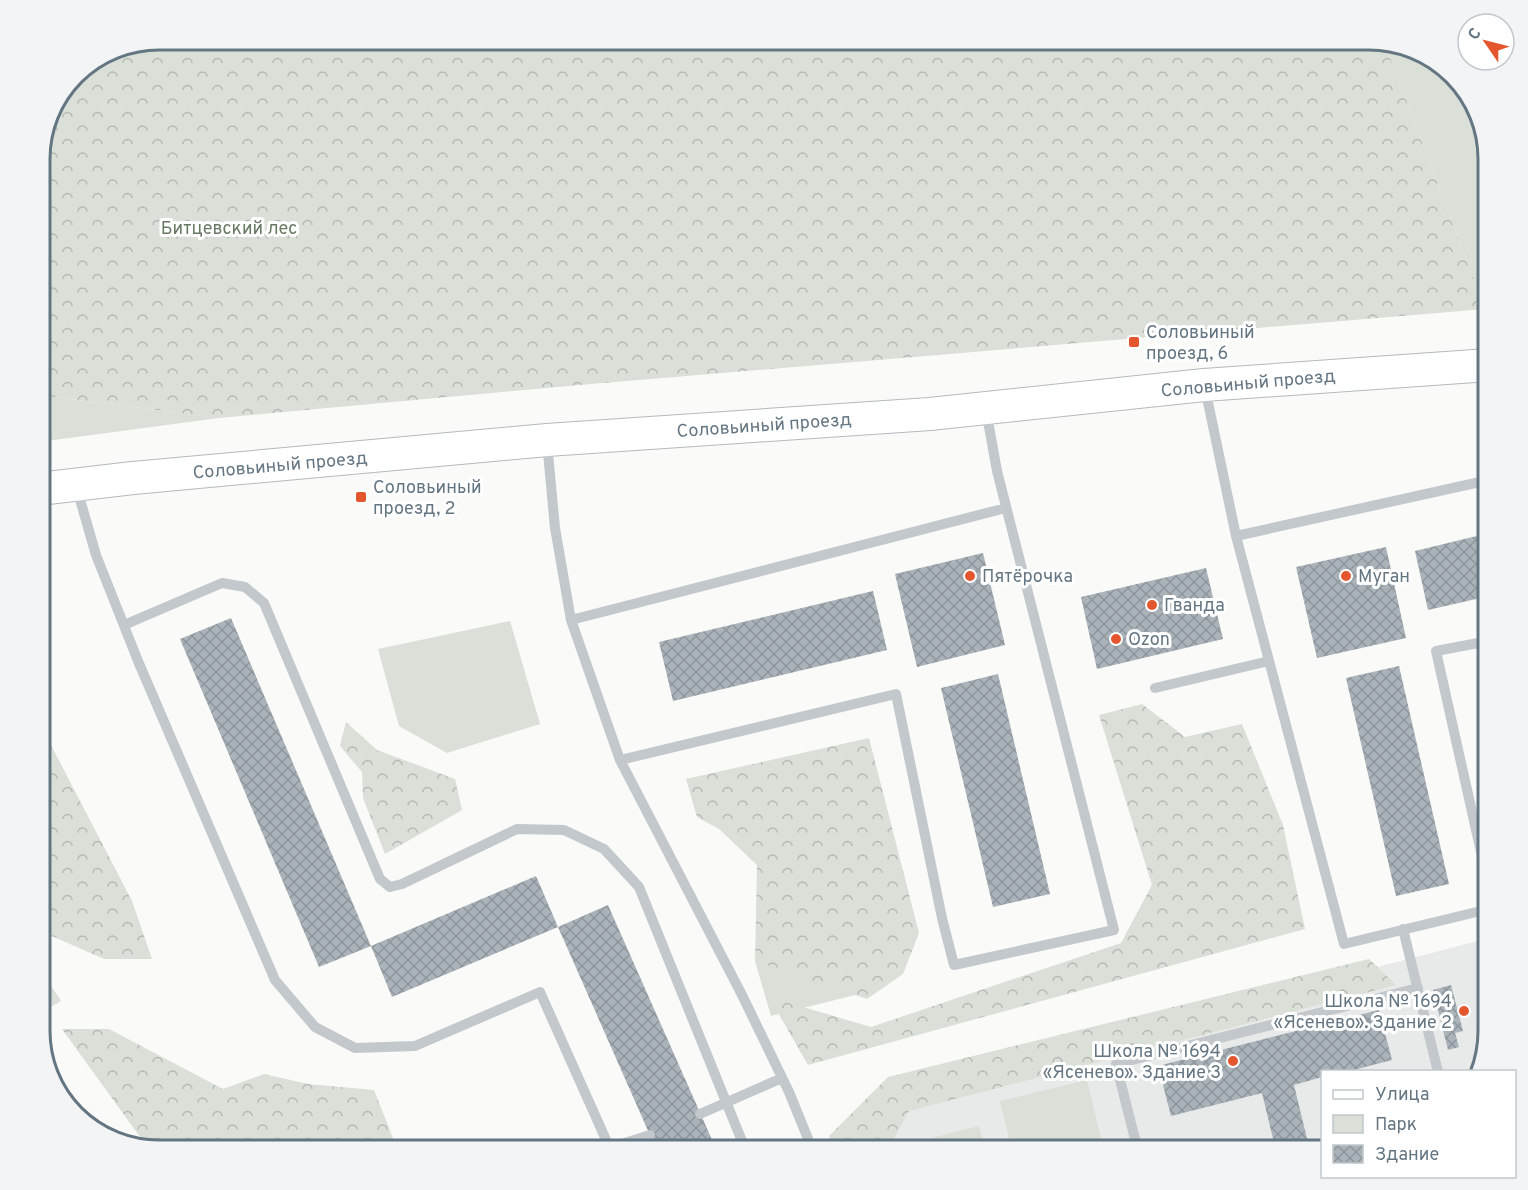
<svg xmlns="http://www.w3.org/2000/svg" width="1528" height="1190" font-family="Overpass,sans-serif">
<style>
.built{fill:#e8e9e9}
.green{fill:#dadfd7}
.forest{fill:url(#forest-crowns)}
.building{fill:url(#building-cross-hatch)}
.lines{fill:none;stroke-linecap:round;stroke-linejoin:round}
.secondary-casing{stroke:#b3babf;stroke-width:34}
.lane{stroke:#c3c8cc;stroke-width:10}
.secondary{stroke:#fff;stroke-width:32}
.poi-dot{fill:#e4572e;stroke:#fff;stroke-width:2}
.labels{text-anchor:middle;stroke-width:6;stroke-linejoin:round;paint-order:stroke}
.park-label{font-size:18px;fill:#687a64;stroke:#fff}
.poi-label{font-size:18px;fill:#657683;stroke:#fff;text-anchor:start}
.street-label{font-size:18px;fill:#657683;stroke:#fff}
.rim{fill:none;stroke:#657683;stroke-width:3}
</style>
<defs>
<pattern id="forest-crowns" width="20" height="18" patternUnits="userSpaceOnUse" patternTransform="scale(1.5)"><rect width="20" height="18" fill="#dadfd7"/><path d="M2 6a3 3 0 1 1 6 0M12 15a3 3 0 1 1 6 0" fill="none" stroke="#b4b9b4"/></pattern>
<pattern id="building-cross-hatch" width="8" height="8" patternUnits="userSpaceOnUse" patternTransform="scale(1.5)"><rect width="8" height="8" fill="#aab3b9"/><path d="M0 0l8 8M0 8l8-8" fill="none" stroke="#8e969c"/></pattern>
</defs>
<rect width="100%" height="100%" fill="#fafaf8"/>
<path class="built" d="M 1489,938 L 1489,1032 L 1475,1071 L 1322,1072 L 1322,1151 L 888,1151 L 874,1098 Z"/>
<path class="green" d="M 1385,44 L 1442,64 L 1477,106 L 1489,158 L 1489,309 L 1485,309 Z
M 39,395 L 219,418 L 39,442 Z
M 510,621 L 540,724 L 447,753 L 399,726 L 378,649 Z
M 837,942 L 855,995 L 771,1016 L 755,961 Z
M 39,967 L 61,1001 L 39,1014 Z
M 1087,1080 L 1104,1151 L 1012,1151 L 1000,1101 Z
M 979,1126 L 986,1151 L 922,1151 L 920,1141 Z"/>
<path class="forest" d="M 159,39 L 1370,39 L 1385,44 L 1485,309 L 579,385 L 219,418 L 39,395 L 39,150 L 51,106 L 79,69 L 113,48 Z
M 1142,704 L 1185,737 L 1242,724 L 1283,825 L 1305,929 L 808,1065 L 769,997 L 871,1027 L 1121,943 L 1152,885 L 1099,715 Z
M 39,722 L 132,901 L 152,959 L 104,959 L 45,933 L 39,919 Z
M 346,722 L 377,750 L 455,779 L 462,810 L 385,854 L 363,798 L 362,772 L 340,746 Z
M 869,738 L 919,933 L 903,974 L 867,999 L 755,961 L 757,865 L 719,829 L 697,817 L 686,779 Z
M 1369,959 L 1396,985 L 909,1111 L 887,1151 L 835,1151 L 829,1136 L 888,1077 Z
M 62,1029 L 109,1029 L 223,1089 L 264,1074 L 308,1084 L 374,1090 L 398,1151 L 158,1151 L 148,1148 Z"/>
<path class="building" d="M 1489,533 L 1489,596 L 1428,610 L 1415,551 Z
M 1386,547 L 1406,638 L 1317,658 L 1296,567 Z
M 983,553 L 1005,645 L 917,667 L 895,574 Z
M 1206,568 L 1223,639 L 1097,669 L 1081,597 Z
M 873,591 L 887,650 L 673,701 L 659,642 Z
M 231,618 L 371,946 L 319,967 L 180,639 Z
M 1399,666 L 1449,884 L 1396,896 L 1346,678 Z
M 998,674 L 1050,894 L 993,907 L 941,688 Z
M 536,876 L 558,927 L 392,997 L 371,946 Z
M 608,905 L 717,1151 L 657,1151 L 558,927 Z
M 1451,985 L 1463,1031 L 1455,1033 L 1459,1047 L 1448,1050 L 1433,990 Z
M 1379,1010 L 1392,1060 L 1346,1072 L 1322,1072 L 1322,1077 L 1294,1085 L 1310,1151 L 1276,1151 L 1262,1093 L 1171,1116 L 1158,1066 Z"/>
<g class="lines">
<g class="secondary-casing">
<path id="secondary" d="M 39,489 L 133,478 L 547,440 L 930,414 L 1204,385 L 1489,365"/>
</g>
<path class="lane" d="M 1205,388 L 1236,536 L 1344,944 L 1489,909
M 547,442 L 555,528 L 571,620 L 620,760 L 742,995 L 789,1092 L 813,1151
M 77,489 L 96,555 L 138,661 L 275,980 L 315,1027 L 355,1048 L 415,1046 L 540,992 L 611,1151
M 1236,536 L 1489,480
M 571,620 L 1006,508
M 124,625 L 222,583 L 245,587 L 264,603 L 380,879 L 390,887 L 402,884 L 517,829 L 564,830 L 604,849 L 639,887 L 746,1151
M 1489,641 L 1436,651 L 1489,888
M 1155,688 L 1269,661
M 620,760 L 896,694 L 942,918 L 954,965 L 1114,930 L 997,471 L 986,410
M 1403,929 L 1438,1072
M 700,1114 L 782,1078
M 609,1148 L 650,1135
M 1138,1151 L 1116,1064 L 1418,988"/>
<use href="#secondary" class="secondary"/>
</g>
<g class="poi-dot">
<rect x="1128" y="336" width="12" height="12" rx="3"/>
<rect x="355" y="491" width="12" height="12" rx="3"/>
<circle cx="970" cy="576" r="6"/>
<circle cx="1346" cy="576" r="6"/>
<circle cx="1152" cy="605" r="6"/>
<circle cx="1116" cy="639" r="6"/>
<circle cx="1464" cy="1011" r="6"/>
<circle cx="1233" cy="1061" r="6"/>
</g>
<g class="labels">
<g class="park-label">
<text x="229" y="234">Битцевский лес</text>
</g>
<g class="poi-label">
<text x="1146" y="338">Соловьиный<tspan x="1146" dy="21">проезд, 6</tspan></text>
<text x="373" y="493">Соловьиный<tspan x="373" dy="21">проезд, 2</tspan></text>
<text x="982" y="582">Пятёрочка</text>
<text x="1358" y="582">Муган</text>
<text x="1164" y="611">Гванда</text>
<text x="1128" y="645">Ozon</text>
<text x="1452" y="1007" text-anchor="end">Школа № 1694<tspan x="1452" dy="21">«Ясенево». Здание 2</tspan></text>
<text x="1221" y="1057" text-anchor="end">Школа № 1694<tspan x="1221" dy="21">«Ясенево». Здание 3</tspan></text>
</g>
<g class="street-label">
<text transform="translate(1248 383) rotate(-5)" y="6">Соловьиный проезд</text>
<text transform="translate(764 425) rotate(-4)" y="6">Соловьиный проезд</text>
<text transform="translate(280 465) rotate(-5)" y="6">Соловьиный проезд</text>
</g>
</g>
<path d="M0 0H1528V1190H0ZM159 50H1369A109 109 0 0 1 1478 159V1031A109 109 0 0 1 1369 1140H159A109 109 0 0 1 50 1031V159A109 109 0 0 1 159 50Z" fill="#f3f4f5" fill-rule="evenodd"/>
<path class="rim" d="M159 50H1369A109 109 0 0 1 1478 159V1031A109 109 0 0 1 1369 1140H159A109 109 0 0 1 50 1031V159A109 109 0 0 1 159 50Z"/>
<rect x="1321" y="1070" width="195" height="108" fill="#ffffff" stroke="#c1c8cd" stroke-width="1.5"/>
<rect x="1333" y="1090" width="30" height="9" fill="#ffffff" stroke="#c1c8cd" stroke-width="1.5"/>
<text x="1375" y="1100" font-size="18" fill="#657683">Улица</text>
<rect x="1333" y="1115" width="30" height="18" fill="#dadfd7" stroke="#c1c8cd" stroke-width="1.5"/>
<text x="1375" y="1130" font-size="18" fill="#657683">Парк</text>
<rect x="1333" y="1145" width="30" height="18" fill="url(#building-cross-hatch)" stroke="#c1c8cd" stroke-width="1.5"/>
<text x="1375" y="1160" font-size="18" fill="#657683">Здание</text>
<g transform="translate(1486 42) rotate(305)"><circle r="28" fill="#ffffff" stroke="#c1c8cd" stroke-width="1.5"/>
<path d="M0-4.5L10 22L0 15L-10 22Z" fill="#e4572e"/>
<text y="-9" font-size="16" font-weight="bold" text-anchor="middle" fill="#657683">С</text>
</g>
</svg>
